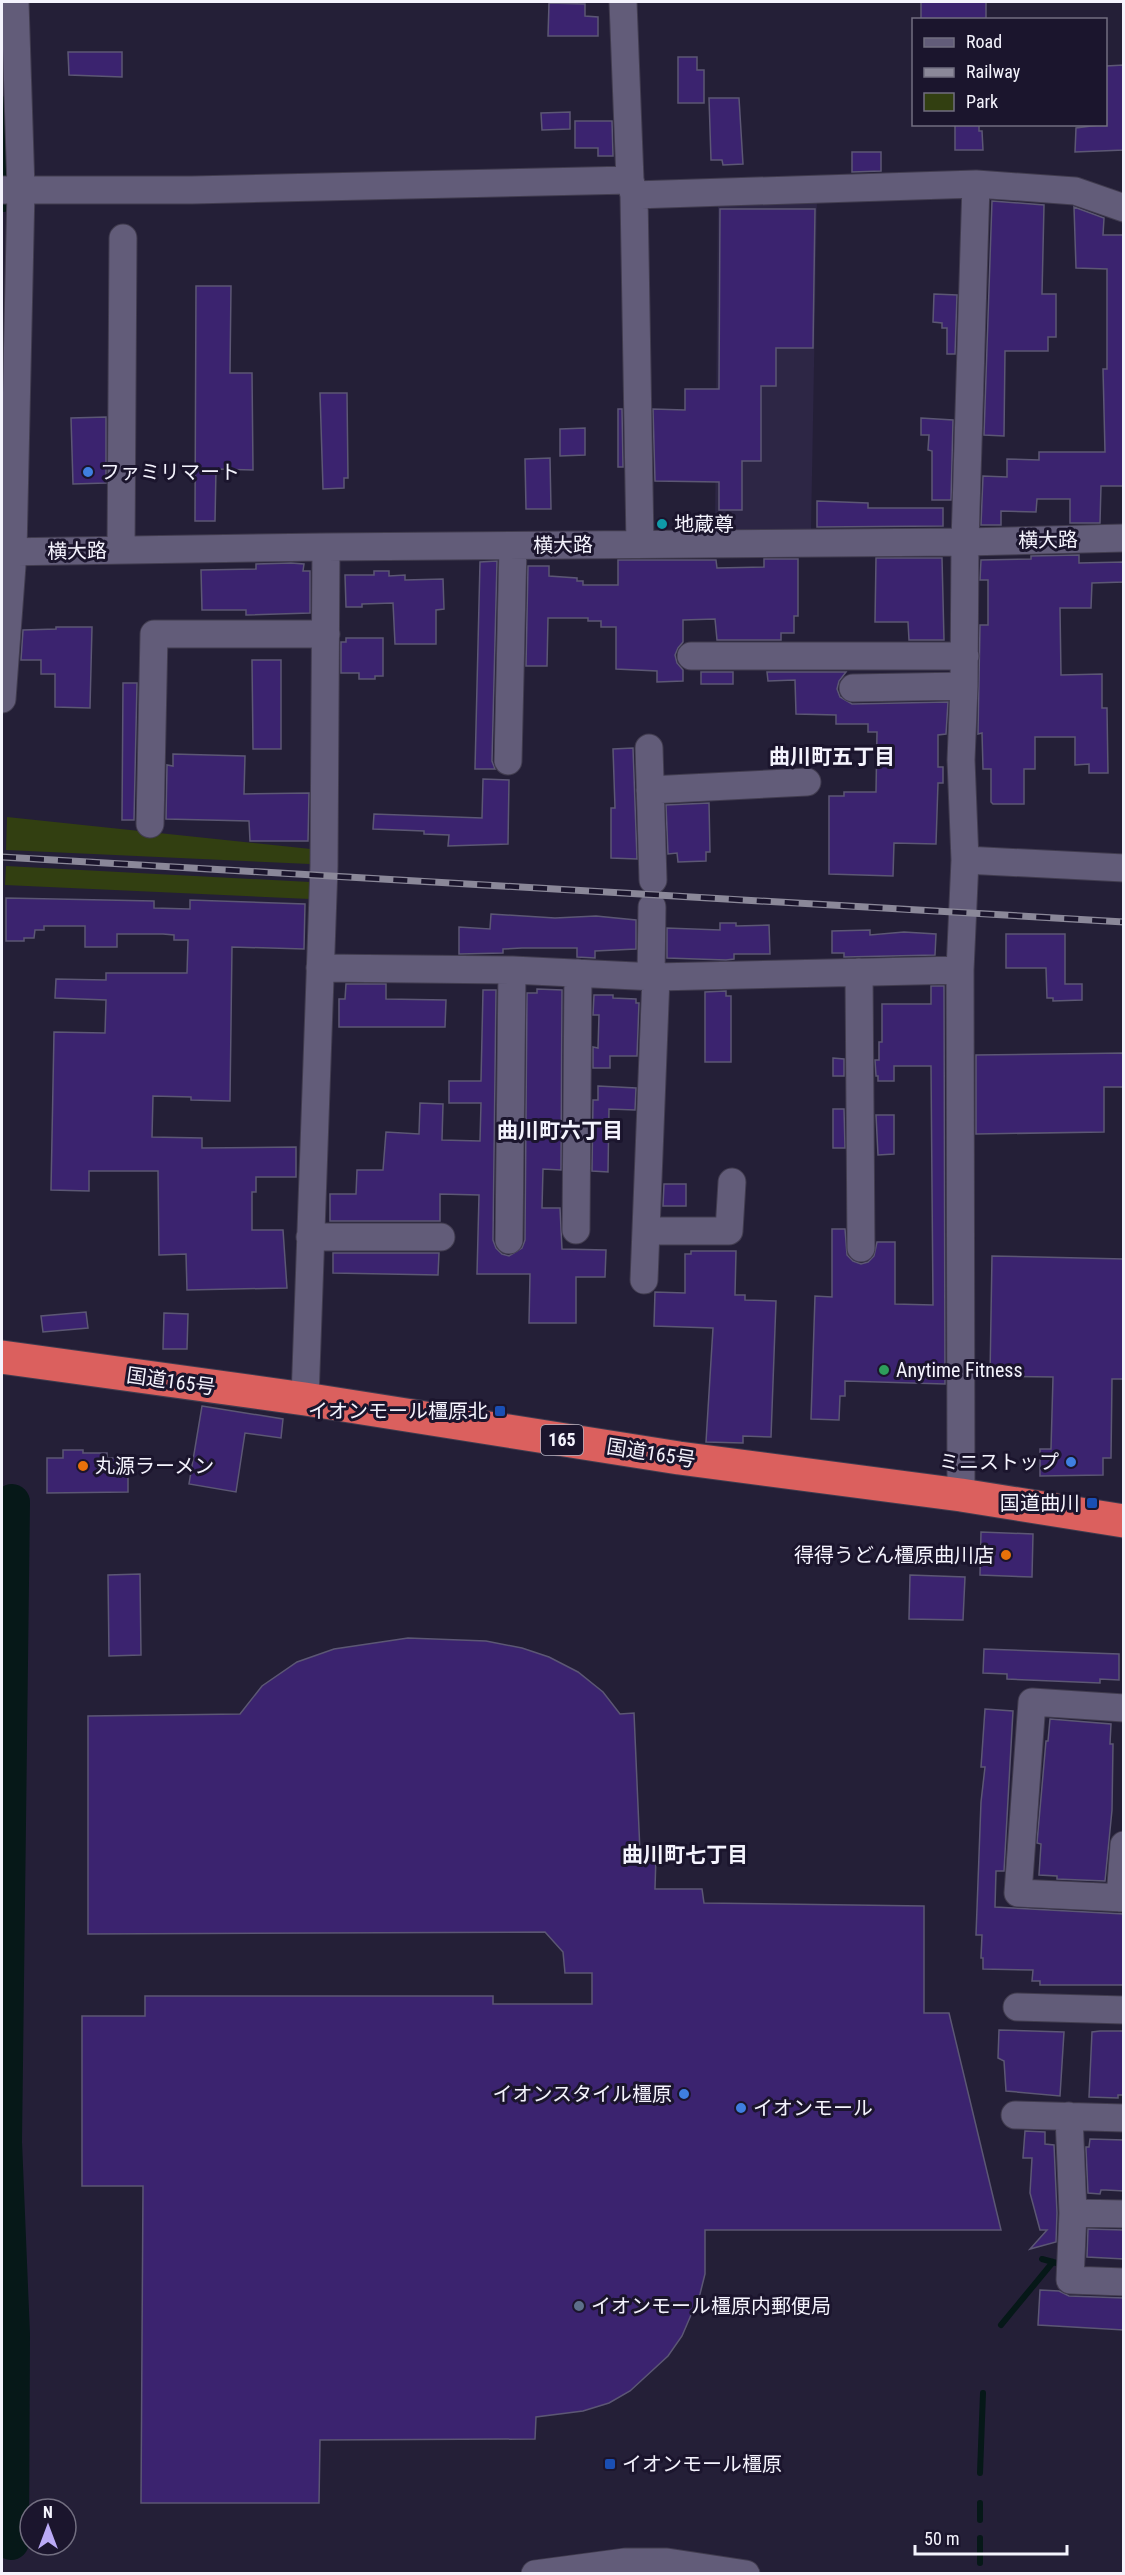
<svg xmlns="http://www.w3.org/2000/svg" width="1125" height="2575" font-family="'Roboto Condensed','Noto Sans JP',sans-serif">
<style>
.built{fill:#2d2645}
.green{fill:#323f11}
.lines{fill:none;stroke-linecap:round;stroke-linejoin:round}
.stream{stroke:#061818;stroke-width:6}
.river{stroke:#061818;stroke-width:36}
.building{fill:#3b236f;stroke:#5c5774;stroke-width:1.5}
.minor-casing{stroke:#413c4f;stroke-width:29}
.highway-casing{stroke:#413c4f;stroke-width:35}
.minor{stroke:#625c79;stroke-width:27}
.highway{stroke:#db605e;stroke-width:33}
.rail-casing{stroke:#8b8899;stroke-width:7}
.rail{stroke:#1b152d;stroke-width:4.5;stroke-dasharray:14;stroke-linecap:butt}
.shop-dot{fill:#3f7fe0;stroke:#1b152d;stroke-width:2}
.culture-dot{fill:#0f9aa8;stroke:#1b152d;stroke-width:2}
.leisure-dot{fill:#2e9e5b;stroke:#1b152d;stroke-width:2}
.transit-dot{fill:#1a4fb4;stroke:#1b152d;stroke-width:2}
.food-dot{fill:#e8710a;stroke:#1b152d;stroke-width:2}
.service-dot{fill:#5c6f8a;stroke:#1b152d;stroke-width:2}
.labels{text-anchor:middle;stroke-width:6;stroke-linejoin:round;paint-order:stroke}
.shield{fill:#1b152d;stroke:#b3b0bf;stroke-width:1.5}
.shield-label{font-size:18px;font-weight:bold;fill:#f4f3fd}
.poi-label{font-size:20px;fill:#f4f3fd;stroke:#1b152d;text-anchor:start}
.street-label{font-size:20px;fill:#f4f3fd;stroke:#1b152d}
.neighbourhood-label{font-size:21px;font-weight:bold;fill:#f4f3fd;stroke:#1b152d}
</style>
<rect width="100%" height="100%" fill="#241f37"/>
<path class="built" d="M 817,201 L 811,530 L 715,530 L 718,202 Z"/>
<path class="green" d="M 7,817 L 311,849 L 310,864 L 6,850 Z
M 6,866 L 310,882 L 310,899 L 5,885 Z"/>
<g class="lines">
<path class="stream" d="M 1042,2259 L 1064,2265
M 1001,2325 L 1053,2262
M 980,2473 L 983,2393
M 980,2503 L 980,2520
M 980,2538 L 980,2563"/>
<path class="river" d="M 2,194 L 9,149 L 7,114
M 2,426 L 2,500
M 11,2542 L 12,2335 L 4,2142 L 12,1502"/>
</g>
<path class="building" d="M 921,2 L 986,2 L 986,20 L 921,20 Z
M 549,3 L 585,4 L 585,16 L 598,17 L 598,36 L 548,36 Z
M 68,52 L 122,52 L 122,77 L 69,75 Z
M 678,57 L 697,57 L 697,70 L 704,70 L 704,103 L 678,103 Z
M 1124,65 L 1124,150 L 1075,152 L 1076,128 L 1106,124 L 1106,66 Z
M 709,98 L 739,98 L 743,164 L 723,165 L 722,160 L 711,160 Z
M 570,112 L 570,129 L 542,130 L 541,113 Z
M 575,121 L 612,121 L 613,156 L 598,156 L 598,148 L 575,148 Z
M 955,124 L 979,124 L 979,131 L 982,131 L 983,150 L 955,150 Z
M 852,152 L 881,152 L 881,171 L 852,172 Z
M 992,201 L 1044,205 L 1042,294 L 1056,294 L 1056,337 L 1048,337 L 1048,351 L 1005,351 L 1004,436 L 984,435 Z
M 1074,207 L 1104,218 L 1103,235 L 1124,235 L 1124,486 L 1101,486 L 1100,523 L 1070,523 L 1070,499 L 1037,499 L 1036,512 L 1001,511 L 1001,525 L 981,525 L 983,476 L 1007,477 L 1007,459 L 1039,460 L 1039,452 L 1105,452 L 1103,369 L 1107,369 L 1107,269 L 1076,268 Z
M 720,209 L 815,209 L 813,348 L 776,348 L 776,386 L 761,386 L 761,461 L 742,461 L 742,510 L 719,510 L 719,482 L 655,481 L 653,409 L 685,410 L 685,389 L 719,389 Z
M 196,286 L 231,286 L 230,373 L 252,373 L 253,470 L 216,469 L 215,521 L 195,521 Z
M 934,294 L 957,295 L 955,354 L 947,354 L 947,328 L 942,328 L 942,323 L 933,322 Z
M 320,393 L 347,393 L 348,478 L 344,478 L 344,488 L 323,489 Z
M 618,409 L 622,409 L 623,467 L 618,467 Z
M 106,417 L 106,483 L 73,484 L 71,418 Z
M 921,418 L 953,420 L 951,500 L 932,500 L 932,451 L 928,450 L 929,435 L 921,435 Z
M 585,428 L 585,455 L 560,456 L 560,429 Z
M 550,458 L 551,509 L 526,509 L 525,459 Z
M 817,501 L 868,503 L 868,508 L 943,508 L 943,526 L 817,527 Z
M 1079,555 L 1079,563 L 1124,562 L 1124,582 L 1092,583 L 1091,608 L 1060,608 L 1061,675 L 1102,674 L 1102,708 L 1107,708 L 1108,773 L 1089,773 L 1089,764 L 1075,765 L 1075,737 L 1035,737 L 1035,769 L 1024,769 L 1024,804 L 993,804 L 991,802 L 991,769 L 983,769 L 982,733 L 978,734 L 980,625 L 988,625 L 988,580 L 980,580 L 981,560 L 1031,559 L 1031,556 Z
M 876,558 L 942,558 L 944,640 L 909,640 L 908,622 L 875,622 Z
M 764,559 L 798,559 L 798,616 L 794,616 L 794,633 L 781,633 L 781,640 L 717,640 L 715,619 L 683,620 L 683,642 L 678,648 L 675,655 L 677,663 L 683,670 L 683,681 L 657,682 L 657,671 L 616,669 L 616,627 L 601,627 L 601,621 L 588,621 L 588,618 L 548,618 L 547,666 L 526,666 L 528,566 L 549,566 L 549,576 L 577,578 L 577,581 L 583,581 L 583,585 L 618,585 L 618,560 L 716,560 L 717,568 L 764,567 Z
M 497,561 L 492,761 L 495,769 L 475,769 L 480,562 Z
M 291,563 L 304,564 L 303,571 L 310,571 L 310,613 L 246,615 L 246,610 L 202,610 L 201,570 L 256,569 L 256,564 Z
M 374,571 L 389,571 L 389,576 L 405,575 L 405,580 L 443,579 L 444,609 L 436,610 L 436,644 L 395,644 L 393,603 L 362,604 L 362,607 L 346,607 L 345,575 L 374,575 Z
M 56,627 L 92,627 L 90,708 L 55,707 L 55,674 L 41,674 L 41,660 L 21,660 L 23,630 L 56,629 Z
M 346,638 L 383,638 L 383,676 L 375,676 L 375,679 L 359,679 L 359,673 L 341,673 L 341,642 L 346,642 Z
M 252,660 L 281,660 L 281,749 L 253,749 Z
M 701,672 L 733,672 L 733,684 L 701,684 Z
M 767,672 L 846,672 L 839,681 L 837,689 L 840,697 L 852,704 L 948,702 L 946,734 L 938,735 L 938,767 L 943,767 L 943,783 L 938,783 L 936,844 L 894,843 L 893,876 L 829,874 L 829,796 L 844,796 L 844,792 L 876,792 L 877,732 L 868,732 L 868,724 L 836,724 L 836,715 L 796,714 L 795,680 L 768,681 Z
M 123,683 L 137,683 L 134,820 L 122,820 Z
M 633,748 L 637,859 L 611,858 L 611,808 L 615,808 L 613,749 Z
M 173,754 L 245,756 L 244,794 L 309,793 L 308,841 L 250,841 L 249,821 L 166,819 L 167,765 L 173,766 Z
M 483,779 L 509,780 L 508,844 L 448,846 L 449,835 L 424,834 L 424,831 L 373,829 L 374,814 L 482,818 Z
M 709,803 L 710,852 L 706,852 L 706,861 L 678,862 L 677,853 L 668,854 L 666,805 Z
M 6,898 L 154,901 L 154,908 L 190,909 L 190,900 L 305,904 L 304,949 L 232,947 L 230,1101 L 191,1100 L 191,1097 L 153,1096 L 152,1137 L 202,1138 L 202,1148 L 296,1147 L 296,1177 L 256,1177 L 256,1192 L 252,1192 L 252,1230 L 283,1230 L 287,1288 L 187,1290 L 186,1254 L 159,1255 L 158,1171 L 89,1171 L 89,1191 L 51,1190 L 54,1032 L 105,1033 L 106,1000 L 55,998 L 56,979 L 106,980 L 106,973 L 187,973 L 188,940 L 174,940 L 174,935 L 163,934 L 117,934 L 117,947 L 85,947 L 85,926 L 44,926 L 44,930 L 35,930 L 34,938 L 24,938 L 24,941 L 6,941 Z
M 491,914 L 555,918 L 596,916 L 636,920 L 636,949 L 595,951 L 595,958 L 577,957 L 577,948 L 522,948 L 503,949 L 503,953 L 459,954 L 459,927 L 490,929 Z
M 720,923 L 736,923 L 736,926 L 769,925 L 770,954 L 734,954 L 734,959 L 726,960 L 667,958 L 667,928 L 720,930 Z
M 870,930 L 870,935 L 904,932 L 936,934 L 935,955 L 844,957 L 844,953 L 832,953 L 832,931 Z
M 1006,934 L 1065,934 L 1065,984 L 1082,984 L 1082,1000 L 1053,1001 L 1053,998 L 1047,998 L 1046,968 L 1006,968 Z
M 346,984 L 386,984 L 386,999 L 446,1000 L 445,1027 L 339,1027 L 339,999 L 345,999 Z
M 931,986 L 944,986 L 945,1384 L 845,1381 L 845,1396 L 840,1396 L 839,1420 L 811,1419 L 815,1296 L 832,1297 L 832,1229 L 845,1229 L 847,1255 L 853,1261 L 861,1264 L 868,1262 L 874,1256 L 877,1242 L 895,1242 L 895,1304 L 933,1305 L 931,1066 L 894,1066 L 894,1081 L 878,1081 L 878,1076 L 876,1076 L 875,1060 L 879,1060 L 879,1042 L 882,1042 L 882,1004 L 931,1004 Z
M 537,989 L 562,990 L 561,1170 L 543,1169 L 542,1208 L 560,1208 L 562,1249 L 606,1250 L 605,1277 L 576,1277 L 576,1323 L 529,1323 L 530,1274 L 477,1274 L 479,1195 L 440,1194 L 440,1221 L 330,1221 L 330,1194 L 356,1194 L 357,1170 L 383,1170 L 386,1132 L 419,1134 L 420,1103 L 443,1104 L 442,1140 L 480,1141 L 481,1103 L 449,1103 L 449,1081 L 481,1081 L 483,990 L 496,990 L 493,1240 L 496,1248 L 502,1254 L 509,1256 L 522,1248 L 525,1240 L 527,993 L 537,993 Z
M 726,991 L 726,996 L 731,996 L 731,1062 L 705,1062 L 705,992 Z
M 594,995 L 613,995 L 613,998 L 636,999 L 636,1003 L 639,1003 L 637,1056 L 610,1056 L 610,1068 L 593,1068 L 593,1047 L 598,1048 L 599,1015 L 593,1015 Z
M 1124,1053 L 1124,1087 L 1104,1087 L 1104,1132 L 976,1134 L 976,1055 Z
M 833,1058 L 844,1059 L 844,1076 L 833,1076 Z
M 598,1086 L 636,1088 L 635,1110 L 609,1109 L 608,1172 L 592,1171 L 593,1100 L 598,1100 Z
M 833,1109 L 844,1109 L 845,1148 L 833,1148 Z
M 876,1115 L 894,1115 L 894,1154 L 878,1155 Z
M 664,1184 L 686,1184 L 686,1206 L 663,1206 Z
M 691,1251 L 736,1251 L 735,1295 L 745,1295 L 745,1300 L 776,1301 L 771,1437 L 743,1436 L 743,1443 L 706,1442 L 713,1328 L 654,1326 L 655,1292 L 685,1293 L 685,1254 L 691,1254 Z
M 333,1253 L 439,1253 L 438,1275 L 333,1273 Z
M 992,1256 L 1124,1259 L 1124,1379 L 1112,1379 L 1111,1458 L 1103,1458 L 1103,1475 L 1040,1476 L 1040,1449 L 1051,1449 L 1053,1377 L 990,1376 Z
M 86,1312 L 88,1328 L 43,1332 L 41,1316 Z
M 164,1313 L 188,1314 L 187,1349 L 163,1349 Z
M 202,1406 L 283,1419 L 281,1438 L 245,1433 L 236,1492 L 189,1484 Z
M 63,1450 L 83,1450 L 83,1453 L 107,1453 L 107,1458 L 120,1458 L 120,1474 L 128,1473 L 128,1492 L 47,1493 L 47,1458 L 63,1458 Z
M 981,1532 L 1033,1534 L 1032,1577 L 980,1575 Z
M 140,1574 L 141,1655 L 109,1656 L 108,1575 Z
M 910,1575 L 965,1577 L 963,1620 L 909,1619 Z
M 408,1638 L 486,1641 L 522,1648 L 549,1657 L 578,1672 L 603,1692 L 620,1714 L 634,1713 L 640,1852 L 656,1855 L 655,1889 L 702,1889 L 704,1903 L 924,1906 L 924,2013 L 949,2013 L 1001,2230 L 705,2230 L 705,2274 L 700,2294 L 682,2336 L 668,2356 L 630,2391 L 609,2403 L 583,2411 L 536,2417 L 535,2439 L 320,2440 L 319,2503 L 141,2503 L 143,2186 L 82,2186 L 82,2016 L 145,2016 L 145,1996 L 493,1996 L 493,2004 L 592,2004 L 592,1973 L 565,1973 L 563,1952 L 545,1932 L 88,1934 L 88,1716 L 240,1714 L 262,1686 L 297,1662 L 334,1649 Z
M 984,1649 L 1119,1654 L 1119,1680 L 1100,1679 L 1100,1683 L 1007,1679 L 1007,1674 L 983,1673 Z
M 985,1709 L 1013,1711 L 1004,1871 L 996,1871 L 995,1907 L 1124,1914 L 1124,1985 L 1040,1985 L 1040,1981 L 1032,1981 L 1033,1970 L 983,1969 L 983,1958 L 981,1958 L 982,1935 L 976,1935 L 981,1802 L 985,1767 L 981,1767 Z
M 1050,1719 L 1111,1724 L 1110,1744 L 1113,1744 L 1112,1810 L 1105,1881 L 1057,1879 L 1057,1876 L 1039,1875 L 1041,1844 L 1037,1843 L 1046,1741 L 1048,1741 Z
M 999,2030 L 1064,2032 L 1060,2096 L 1006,2091 L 1004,2061 L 998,2058 Z
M 1100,2031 L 1124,2031 L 1124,2095 L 1118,2095 L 1118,2098 L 1089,2097 L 1092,2032 Z
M 1025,2131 L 1045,2132 L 1045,2144 L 1054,2145 L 1057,2213 L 1056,2242 L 1030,2249 L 1047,2230 L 1040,2230 L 1030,2193 L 1032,2158 L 1023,2158 Z
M 1090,2139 L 1124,2140 L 1124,2191 L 1106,2190 L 1101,2190 L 1100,2194 L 1088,2193 L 1086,2149 L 1086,2147 L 1089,2147 Z
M 1088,2229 L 1124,2230 L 1124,2259 L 1087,2257 Z
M 1040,2290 L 1059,2291 L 1069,2296 L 1124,2298 L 1124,2330 L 1038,2325 Z"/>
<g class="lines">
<g class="minor-casing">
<path id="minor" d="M 623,2 L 630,180 L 634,195 L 640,544
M 2,190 L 192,190 L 630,180
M 634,195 L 976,184 L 1075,191 L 1124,208
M 121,550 L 123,238
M 2,552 L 326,547 L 965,542 L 1124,538
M 691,656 L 965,656
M 853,688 L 964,686
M 2,699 L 13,552 L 21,189 L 15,2
M 649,748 L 653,880
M 508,761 L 513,546
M 650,790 L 807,782
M 150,824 L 154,634 L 326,634
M 965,860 L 1124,868
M 320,968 L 512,970 L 656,977 L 960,970
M 859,972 L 861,1248
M 651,976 L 652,907
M 576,1230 L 578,973
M 646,1231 L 729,1231 L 732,1182
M 310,1237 L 441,1237
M 509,1240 L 512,970
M 644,1280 L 656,977
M 305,1399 L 324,866 L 326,547
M 961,1495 L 960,970 L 965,860 L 961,760 L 964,686 L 965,542 L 976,184
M 1124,1708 L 1032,1702 L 1018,1893 L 1124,1898
M 1120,1898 L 1124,1845
M 1017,2007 L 1124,2010
M 1015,2115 L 1124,2118
M 1069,2116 L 1073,2213 L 1070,2280 L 1124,2282
M 1073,2213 L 1124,2214
M 535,2574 L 625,2562 L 667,2562 L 746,2574"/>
</g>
<g class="highway-casing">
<path id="highway" d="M 2,1357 L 305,1399 L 679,1458 L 961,1495 L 1124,1521"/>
</g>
<use href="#minor" class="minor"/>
<use href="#highway" class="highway"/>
<g class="rail-casing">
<path id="rail" d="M 2,857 L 1124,922"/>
</g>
<use href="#rail" class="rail"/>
</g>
<g class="shop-dot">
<circle cx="88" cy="472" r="6"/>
<circle cx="1071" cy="1462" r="6"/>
<circle cx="684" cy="2094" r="6"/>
<circle cx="741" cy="2108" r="6"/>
</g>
<circle class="culture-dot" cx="662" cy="524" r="6"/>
<circle class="leisure-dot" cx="884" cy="1370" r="6"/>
<g class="transit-dot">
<rect x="494" y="1405" width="12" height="12" rx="3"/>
<rect x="1086" y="1497" width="12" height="12" rx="3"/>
<rect x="604" y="2458" width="12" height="12" rx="3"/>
</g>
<g class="food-dot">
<circle cx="83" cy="1466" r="6"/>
<circle cx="1006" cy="1555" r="6"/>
</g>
<circle class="service-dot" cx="579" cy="2306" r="6"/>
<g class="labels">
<rect class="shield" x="541" y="1425" width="42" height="30" rx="4.5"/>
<g class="shield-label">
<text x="562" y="1446">165</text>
</g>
<g class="poi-label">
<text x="100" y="479">ファミリマート</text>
<text x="674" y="531">地蔵尊</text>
<text x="896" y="1377">Anytime Fitness</text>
<text x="488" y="1418" text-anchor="end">イオンモール橿原北</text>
<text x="1059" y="1469" text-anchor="end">ミニストップ</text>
<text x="95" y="1473">丸源ラーメン</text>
<text x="1080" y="1510" text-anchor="end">国道曲川</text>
<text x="994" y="1562" text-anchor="end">得得うどん橿原曲川店</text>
<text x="672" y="2101" text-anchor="end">イオンスタイル橿原</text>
<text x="753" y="2115">イオンモール</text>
<text x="591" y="2313">イオンモール橿原内郵便局</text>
<text x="622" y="2471">イオンモール橿原</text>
</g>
<g class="street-label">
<text transform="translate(1048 540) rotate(-1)" y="7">横大路</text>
<text transform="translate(563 545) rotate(-1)" y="7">横大路</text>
<text transform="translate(77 551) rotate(-1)" y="7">横大路</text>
<text transform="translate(171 1381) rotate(8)" y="7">国道165号</text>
<text transform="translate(651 1453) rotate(9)" y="7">国道165号</text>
</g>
<g class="neighbourhood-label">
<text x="832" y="764">曲川町五丁目</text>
<text x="560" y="1138">曲川町六丁目</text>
<text x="685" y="1862">曲川町七丁目</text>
</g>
</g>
<rect width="1125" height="2575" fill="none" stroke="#f4f3fd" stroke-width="6"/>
<rect x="912" y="18" width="195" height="108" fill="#1b152d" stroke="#726e80" stroke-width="1.5"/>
<rect x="924" y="38" width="30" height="9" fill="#625c79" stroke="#726e80" stroke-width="1.5"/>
<text x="966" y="48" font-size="18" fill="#f4f3fd">Road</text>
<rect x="924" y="68" width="30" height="9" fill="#8b8899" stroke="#726e80" stroke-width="1.5"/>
<text x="966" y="78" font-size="18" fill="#f4f3fd">Railway</text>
<rect x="924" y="93" width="30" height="18" fill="#323f11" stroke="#726e80" stroke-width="1.5"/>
<text x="966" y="108" font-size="18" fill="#f4f3fd">Park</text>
<g transform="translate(48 2527)"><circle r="28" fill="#1b152d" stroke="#726e80" stroke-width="1.5"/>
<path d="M0-4.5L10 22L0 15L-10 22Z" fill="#bbaaf6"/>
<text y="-9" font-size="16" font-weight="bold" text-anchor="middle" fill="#f4f3fd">N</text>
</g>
<path d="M915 2545v9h152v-9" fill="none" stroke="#f4f3fd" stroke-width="3"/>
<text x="924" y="2545" font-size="18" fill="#f4f3fd" stroke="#1b152d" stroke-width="4.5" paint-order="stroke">50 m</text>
</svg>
